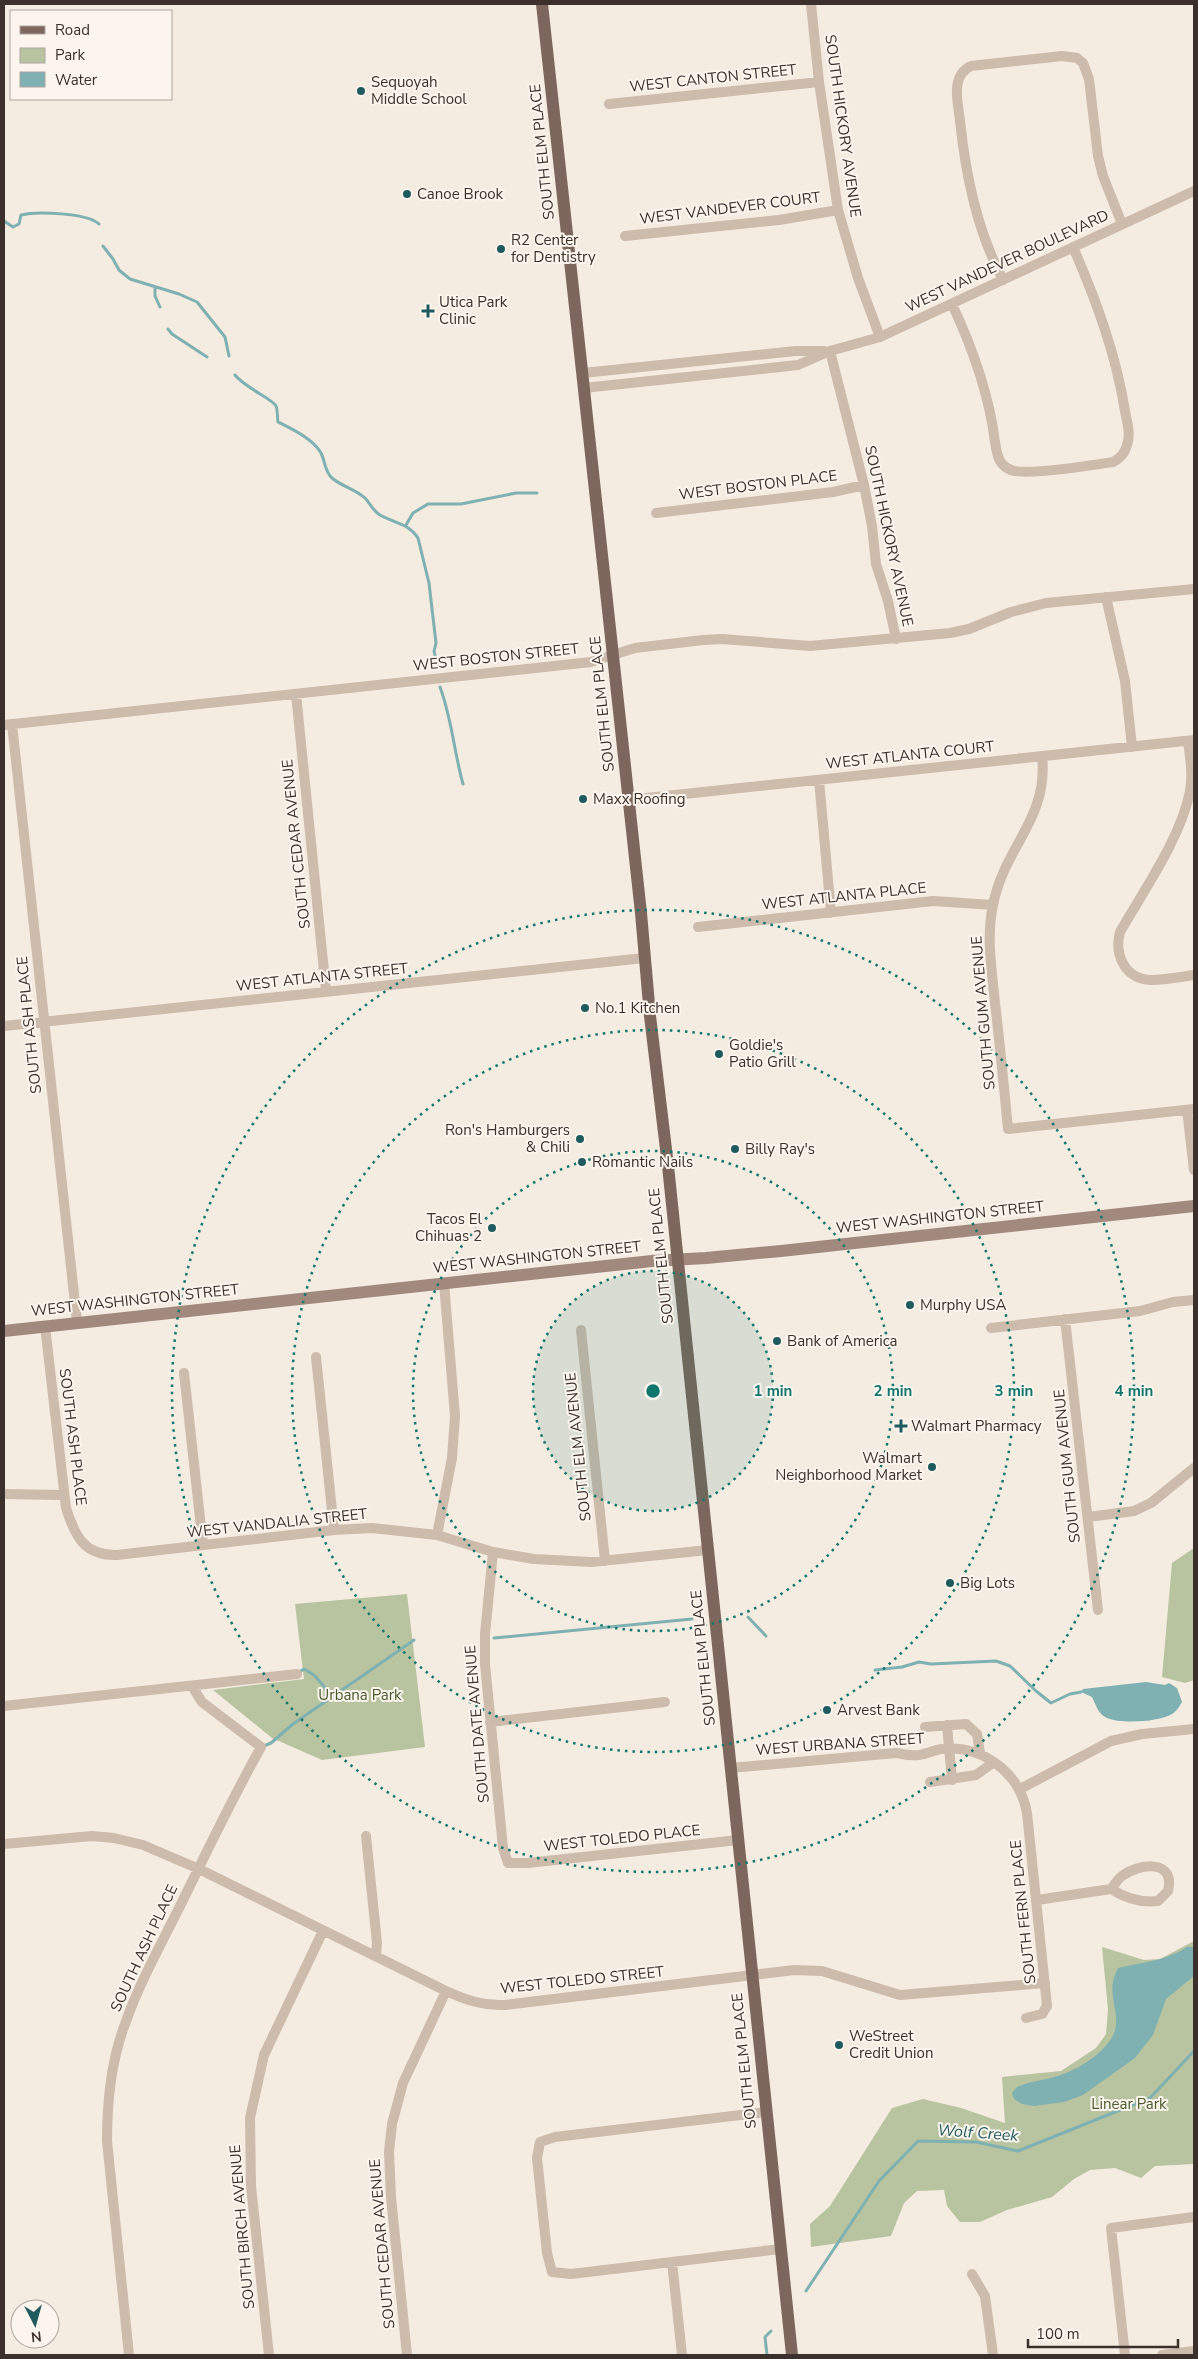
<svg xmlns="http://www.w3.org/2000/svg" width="1198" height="2359" font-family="'Nunito Sans',sans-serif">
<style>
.green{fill:#b8c4a0}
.water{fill:#7fb0b2}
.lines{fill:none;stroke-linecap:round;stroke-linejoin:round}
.stream{stroke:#7fb0b2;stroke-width:3}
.street{stroke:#cdbbac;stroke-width:10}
.secondary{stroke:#a18a7d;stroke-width:12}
.primary{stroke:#7d675c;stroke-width:12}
.ring{fill:none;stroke:#0f766e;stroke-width:2.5;stroke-dasharray:2.5 5}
.poi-dot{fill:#1f5a5e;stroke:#fbf5ee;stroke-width:2}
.labels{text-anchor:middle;stroke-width:4;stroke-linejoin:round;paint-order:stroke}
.street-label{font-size:15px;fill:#3b302b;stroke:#fbf5ee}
.poi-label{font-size:15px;fill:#3b302b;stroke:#fbf5ee;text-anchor:start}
.park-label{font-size:15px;fill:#4a5a2e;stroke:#fbf5ee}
.water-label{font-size:16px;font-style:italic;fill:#1f5a5e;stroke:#fbf5ee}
.centre{fill:#0f766e;stroke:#fbf5ee;stroke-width:2.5}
.ring-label{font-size:15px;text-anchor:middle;font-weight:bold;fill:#0f766e;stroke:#fbf5ee;stroke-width:4;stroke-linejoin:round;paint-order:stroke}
</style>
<rect width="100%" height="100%" fill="#f4ebe1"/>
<path class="green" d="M 1194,1548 L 1194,1680 L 1185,1683 L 1162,1677 L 1172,1563 Z
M 407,1594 L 425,1747 L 322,1760 L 272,1738 L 213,1690 L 304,1679 L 295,1604 Z
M 1194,1941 L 1194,2164 L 1155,2166 L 1141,2178 L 1115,2168 L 1090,2170 L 1074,2179 L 1052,2197 L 1007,2210 L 980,2222 L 960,2222 L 947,2206 L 944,2190 L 917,2191 L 904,2203 L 891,2236 L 811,2247 L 810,2224 L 830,2206 L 892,2108 L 923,2099 L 961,2108 L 1005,2123 L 1002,2077 L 1061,2071 L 1096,2048 L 1106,2034 L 1108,2009 L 1102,1947 L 1144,1960 L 1160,1959 Z"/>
<path class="water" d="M 1146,1682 L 1165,1685 L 1169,1683 L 1177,1688 L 1182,1702 C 1179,1707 1177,1711 1172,1714 C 1159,1722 1121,1724 1107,1718 C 1098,1714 1096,1705 1092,1697 L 1081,1692 L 1083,1689 Z
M 1187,1947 L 1194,1947 L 1194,1976 L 1166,1999 L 1153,2035 L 1135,2058 L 1083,2095 L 1064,2102 L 1034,2106 L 1022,2104 L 1014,2099 L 1012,2093 L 1017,2087 C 1033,2080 1050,2080 1066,2073 C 1084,2066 1115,2046 1116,2024 C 1117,2002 1106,1991 1118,1968 C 1143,1962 1166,1961 1187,1947 Z"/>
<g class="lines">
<path class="stream" d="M 4,221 L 13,227 L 19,224 L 21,215 C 37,211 88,213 99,224
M 103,246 L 113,259 L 119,270 L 130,279 L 179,294 L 197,302 L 225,337 L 229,356
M 155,287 L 155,296 L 160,307
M 168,329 L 172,334 L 207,357
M 235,375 C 244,387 274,400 276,406 C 278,411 277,417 278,422 C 292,429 313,439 321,453 C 325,461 325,472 332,478 C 341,486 355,489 365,498 C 370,503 373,511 380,515 C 394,523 408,523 418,538 L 429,583 L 436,643 L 434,651 L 438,668
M 406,525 L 413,513 L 428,504 L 461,504 L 516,493 L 537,493
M 440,687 C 452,719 454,752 463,784
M 748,1617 L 766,1636
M 494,1638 L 692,1619
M 875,1670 L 902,1667 L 919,1662 L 931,1664 L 996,1661 L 1010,1666 L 1036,1691 L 1051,1703 L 1070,1694 L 1081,1692
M 298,1673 L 304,1669 L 314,1675 L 334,1698
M 264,1746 L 271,1743 L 293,1724 L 414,1640
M 806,2291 L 879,2181 L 918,2141 L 976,2142 L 1018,2151 L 1150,2098 L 1194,2051
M 767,2355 L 765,2337 L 771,2331"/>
<path class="street" d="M 811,4 L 819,82 L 838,210 L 858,278 L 880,337
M 609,104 L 819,82
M 625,236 L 779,220 L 838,210
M 1003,280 C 977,230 966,177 960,121 C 958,102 950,76 971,66 L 1062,56 L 1077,58 L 1083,63 L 1089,79 L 1098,156 L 1103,176 L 1122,224
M 952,304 C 973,349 989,393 995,442 C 997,454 998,465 1011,470 C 1027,476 1094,465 1113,462 C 1121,458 1125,453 1127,445 C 1131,434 1127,422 1125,411 C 1116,354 1096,300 1073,247
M 830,351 L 864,485 L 872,526 L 876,564 L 888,601 L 896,639
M 583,373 L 796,351 L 824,351
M 584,388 L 798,365 L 830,351 L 880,337 L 1194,191
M 656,513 L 833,492 L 864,485
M 1106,597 L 1125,681 L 1132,747
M 296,694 L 326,991
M 12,724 L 77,1322
M 4,725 L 591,662 L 635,648 L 703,640 L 722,639 L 810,646 L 950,633 L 969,629 L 1011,612 L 1046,603 L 1194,589
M 1188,741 C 1190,757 1193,774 1190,791 C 1181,838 1144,890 1120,932 C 1114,955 1125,979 1151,980 C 1165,980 1180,977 1194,975
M 1042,756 C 1049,819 1004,847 993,905 C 986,937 992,971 995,1003 C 1000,1045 1004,1087 1008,1129 L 1194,1109
M 819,780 L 831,913
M 628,800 L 1194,740
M 698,927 L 933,901 L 993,905
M 4,1026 L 644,958
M 1187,1110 L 1194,1170
M 1065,1319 L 1098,1610
M 45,1326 L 66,1508 C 75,1536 84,1556 117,1555 L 334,1530 L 372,1528 L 437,1535 L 493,1552 L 534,1559 L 591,1562 L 708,1550
M 991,1328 L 1140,1311 L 1173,1302 L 1194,1300
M 581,1330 L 605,1561
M 316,1357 L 334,1530
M 184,1373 L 203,1545
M 4,1494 L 63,1495
M 1088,1517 L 1134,1511 L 1151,1503 L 1194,1468
M 437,1535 L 452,1458 L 455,1416 L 444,1283
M 493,1552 L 485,1634 L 485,1664 L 503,1848 L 508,1863 L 528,1863 L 738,1840
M 4,1706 L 297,1674
M 490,1722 L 665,1702
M 947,1725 L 952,1780
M 925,1727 L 966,1724 L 977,1734 L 980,1753
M 731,1768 L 896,1753 C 903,1754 912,1756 919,1755 C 927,1754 934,1750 942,1749 C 983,1745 1020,1773 1027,1813 L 1047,2006 L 1042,2014 L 1026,2018
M 930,1782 L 976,1775 L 994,1762
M 1020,1789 L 1111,1741 L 1142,1734 L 1194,1729
M 366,1836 L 377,1943 L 376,1956
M 4,1844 L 92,1836 L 114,1838 L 143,1845 L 199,1869 L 446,1991 C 466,2000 483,2006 505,2005 L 794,1970 L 822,1971 L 900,1995 L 1045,1983
M 1037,1900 L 1111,1889 C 1114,1885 1118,1879 1122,1876 C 1139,1863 1176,1859 1168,1891 L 1158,1901 C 1141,1903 1125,1898 1111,1889
M 766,2112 L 555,2137 L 540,2142 L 537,2158 L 547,2253 L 552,2272 L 571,2274 L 780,2249
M 672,2262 L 682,2355
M 972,2274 L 985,2296 L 993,2355
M 129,2355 L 107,2141 C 107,2102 111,2061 125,2024 C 140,1981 163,1941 183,1900 C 208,1849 233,1797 261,1747 L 202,1702 L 192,1686
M 269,2355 L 251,2186 L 250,2118 L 264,2055 L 323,1931
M 407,2355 L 391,2197 L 389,2152 L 392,2124 L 403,2083 L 446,1991
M 1125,2355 L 1111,2228 L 1194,2217
M 1162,2355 L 1194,2351"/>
<path class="secondary" d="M 4,1331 L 652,1261 L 706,1258 L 781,1251 L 1194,1206"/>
<path class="primary" d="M 542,4 L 641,913 L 650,1016 L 668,1166 L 792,2355"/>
</g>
<circle cx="653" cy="1391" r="120" fill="#0f766e" fill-opacity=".12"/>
<g class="ring">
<circle cx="653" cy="1391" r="120"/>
<circle cx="653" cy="1391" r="240"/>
<circle cx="653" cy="1391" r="361"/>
<circle cx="653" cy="1391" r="481"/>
</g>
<g class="poi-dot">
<circle cx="361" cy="91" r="5"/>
<circle cx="407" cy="194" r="5"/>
<circle cx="501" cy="249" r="5"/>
<path d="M425.5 303.5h5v5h5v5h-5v5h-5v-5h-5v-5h5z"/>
<circle cx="583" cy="799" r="5"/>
<circle cx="585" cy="1008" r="5"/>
<circle cx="719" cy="1054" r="5"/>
<circle cx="580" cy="1139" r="5"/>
<circle cx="735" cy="1149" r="5"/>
<circle cx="582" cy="1162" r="5"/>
<circle cx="492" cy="1228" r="5"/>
<circle cx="910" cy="1305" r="5"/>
<circle cx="777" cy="1341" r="5"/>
<path d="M898.5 1418.5h5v5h5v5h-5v5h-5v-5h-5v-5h5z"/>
<circle cx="932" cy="1467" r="5"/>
<circle cx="950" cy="1583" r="5"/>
<circle cx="827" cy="1710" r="5"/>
<circle cx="839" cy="2045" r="5"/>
</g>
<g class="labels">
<g class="street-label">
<text transform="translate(713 78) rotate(-6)" y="5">WEST CANTON STREET</text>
<text transform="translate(843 126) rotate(82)" y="5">SOUTH HICKORY AVENUE</text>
<text transform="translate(542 152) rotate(-96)" y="5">SOUTH ELM PLACE</text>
<text transform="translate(730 208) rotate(-7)" y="5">WEST VANDEVER COURT</text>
<text transform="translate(1007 261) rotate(-25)" y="5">WEST VANDEVER BOULEVARD</text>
<text transform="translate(758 485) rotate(-7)" y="5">WEST BOSTON PLACE</text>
<text transform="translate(889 536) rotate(78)" y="5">SOUTH HICKORY AVENUE</text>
<text transform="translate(496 657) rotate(-6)" y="5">WEST BOSTON STREET</text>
<text transform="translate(602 704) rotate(-96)" y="5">SOUTH ELM PLACE</text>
<text transform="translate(910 755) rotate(-6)" y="5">WEST ATLANTA COURT</text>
<text transform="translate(296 844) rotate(-96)" y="5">SOUTH CEDAR AVENUE</text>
<text transform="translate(844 896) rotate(-6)" y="5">WEST ATLANTA PLACE</text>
<text transform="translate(322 977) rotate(-6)" y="5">WEST ATLANTA STREET</text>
<text transform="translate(983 1013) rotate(-95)" y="5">SOUTH GUM AVENUE</text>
<text transform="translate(29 1025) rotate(-96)" y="5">SOUTH ASH PLACE</text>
<text transform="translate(940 1217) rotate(-6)" y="5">WEST WASHINGTON STREET</text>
<text transform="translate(661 1256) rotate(-96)" y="5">SOUTH ELM PLACE</text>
<text transform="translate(537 1257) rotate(-6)" y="5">WEST WASHINGTON STREET</text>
<text transform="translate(135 1300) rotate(-6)" y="5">WEST WASHINGTON STREET</text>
<text transform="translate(73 1437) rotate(83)" y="5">SOUTH ASH PLACE</text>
<text transform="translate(578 1447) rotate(-96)" y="5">SOUTH ELM AVENUE</text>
<text transform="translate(1067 1466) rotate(-96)" y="5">SOUTH GUM AVENUE</text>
<text transform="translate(277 1523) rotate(-6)" y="5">WEST VANDALIA STREET</text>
<text transform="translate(703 1658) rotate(-96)" y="5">SOUTH ELM PLACE</text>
<text transform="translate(477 1724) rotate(-95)" y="5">SOUTH DATE AVENUE</text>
<text transform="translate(840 1744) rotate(-4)" y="5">WEST URBANA STREET</text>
<text transform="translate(622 1838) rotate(-6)" y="5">WEST TOLEDO PLACE</text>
<text transform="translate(1023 1912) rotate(-96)" y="5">SOUTH FERN PLACE</text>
<text transform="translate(144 1948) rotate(-65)" y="5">SOUTH ASH PLACE</text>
<text transform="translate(582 1980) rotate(-6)" y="5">WEST TOLEDO STREET</text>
<text transform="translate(744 2061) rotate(-96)" y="5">SOUTH ELM PLACE</text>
<text transform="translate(242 2227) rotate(-95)" y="5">SOUTH BIRCH AVENUE</text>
<text transform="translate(382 2244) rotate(-95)" y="5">SOUTH CEDAR AVENUE</text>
</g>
<g class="poi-label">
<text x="371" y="87">Sequoyah<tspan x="371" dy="17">Middle School</tspan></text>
<text x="417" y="199">Canoe Brook</text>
<text x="511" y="245">R2 Center<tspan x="511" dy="17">for Dentistry</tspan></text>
<text x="439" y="307">Utica Park<tspan x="439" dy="17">Clinic</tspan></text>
<text x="593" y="804">Maxx Roofing</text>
<text x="595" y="1013">No.1 Kitchen</text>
<text x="729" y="1050">Goldie's<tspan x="729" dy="17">Patio Grill</tspan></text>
<text x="570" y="1135" text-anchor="end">Ron's Hamburgers<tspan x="570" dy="17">&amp; Chili</tspan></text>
<text x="745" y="1154">Billy Ray's</text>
<text x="592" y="1167">Romantic Nails</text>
<text x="482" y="1224" text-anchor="end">Tacos El<tspan x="482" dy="17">Chihuas 2</tspan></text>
<text x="920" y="1310">Murphy USA</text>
<text x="787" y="1346">Bank of America</text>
<text x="911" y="1431">Walmart Pharmacy</text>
<text x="922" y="1463" text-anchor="end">Walmart<tspan x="922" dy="17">Neighborhood Market</tspan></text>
<text x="960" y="1588">Big Lots</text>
<text x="837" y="1715">Arvest Bank</text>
<text x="849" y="2041">WeStreet<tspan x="849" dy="17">Credit Union</tspan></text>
</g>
<g class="park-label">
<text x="360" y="1700">Urbana Park</text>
<text x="1129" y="2109">Linear Park</text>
</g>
<g class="water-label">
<text transform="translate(978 2132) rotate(4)" y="6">Wolf Creek</text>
</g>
</g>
<circle cx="653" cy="1391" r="8" class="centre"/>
<g class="ring-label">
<text x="773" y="1396">1 min</text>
<text x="893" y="1396">2 min</text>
<text x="1014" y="1396">3 min</text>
<text x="1134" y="1396">4 min</text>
</g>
<rect width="1198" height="2359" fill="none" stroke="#3b302b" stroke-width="10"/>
<rect x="10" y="10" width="162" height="90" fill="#fbf5ee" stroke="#aea6a0"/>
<rect x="20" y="26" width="25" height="8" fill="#7d675c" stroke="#aea6a0"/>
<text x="55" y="35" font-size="15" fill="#3b302b">Road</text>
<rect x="20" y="48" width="25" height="15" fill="#b8c4a0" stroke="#aea6a0"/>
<text x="55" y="60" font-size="15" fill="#3b302b">Park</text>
<rect x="20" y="72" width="25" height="15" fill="#7fb0b2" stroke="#aea6a0"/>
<text x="55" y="85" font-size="15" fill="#3b302b">Water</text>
<g transform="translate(35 2324) rotate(174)"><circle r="24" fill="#fbf5ee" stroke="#aea6a0"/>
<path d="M0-4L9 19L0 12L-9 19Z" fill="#1f5a5e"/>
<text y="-8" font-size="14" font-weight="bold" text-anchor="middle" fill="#3b302b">N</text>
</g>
<path d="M1028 2339v8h150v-8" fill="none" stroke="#3b302b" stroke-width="2.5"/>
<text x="1036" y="2339" font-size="15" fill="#3b302b" stroke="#fbf5ee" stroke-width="4" paint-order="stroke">100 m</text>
</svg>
